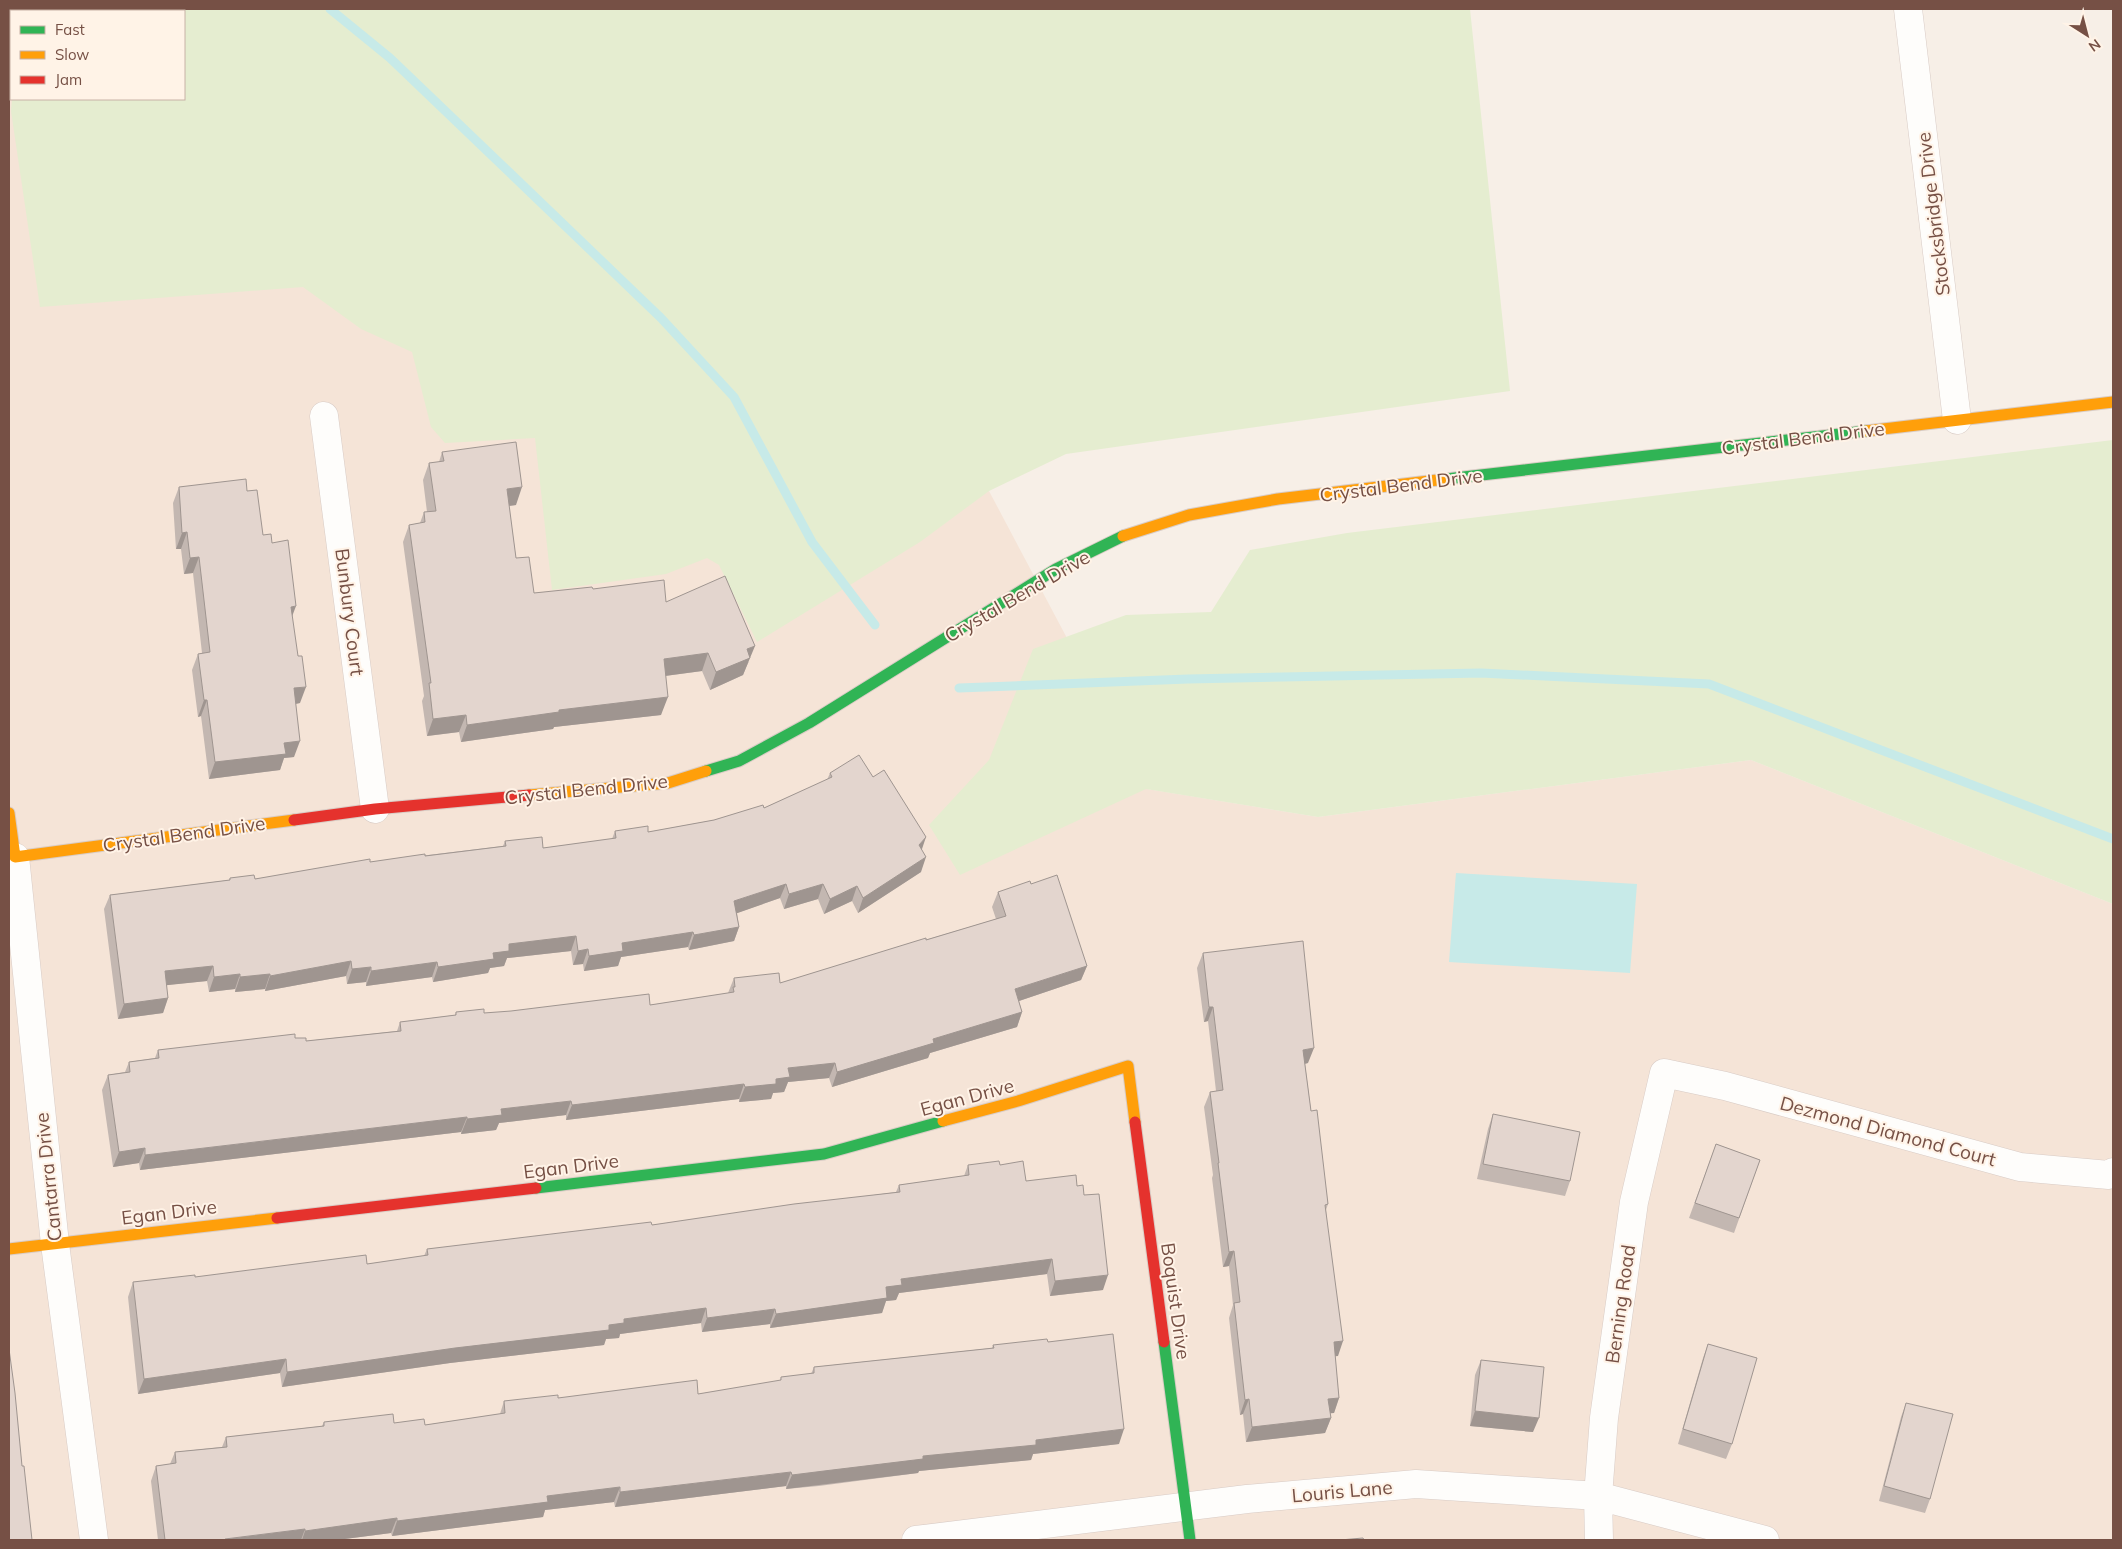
<svg xmlns="http://www.w3.org/2000/svg" width="2122" height="1549" font-family="Mulish,sans-serif">
<style>
.residential{fill:#f5e4d7;fill-rule:evenodd}
.green{fill:#e5edd0}
.water{fill:#c7eae8}
.lines{fill:none;stroke-linecap:round;stroke-linejoin:round}
.stream{stroke:#c7eae8;stroke-width:9}
.street-casing{stroke:#d8cbc5;stroke-width:29}
.fast-casing{stroke:#d9ccc5;stroke-width:13}
.slow-casing{stroke:#d9ccc5;stroke-width:13}
.jam-casing{stroke:#d9ccc5;stroke-width:13}
.street{stroke:#fefdfb;stroke-width:28}
.fast{stroke:#30b455;stroke-width:11}
.slow{stroke:#ff9f0a;stroke-width:11}
.jam{stroke:#e5322d;stroke-width:11}
.wall{fill:#c3b7b1}
.shaded-wall{fill:#9f9590}
.building{fill:#e3d5ce;stroke:#9f9590}
.labels{text-anchor:middle;stroke-width:4;stroke-linejoin:round;paint-order:stroke}
.street-label{font-size:19px;fill:#765045;stroke:#fff3e7}
</style>
<rect width="100%" height="100%" fill="#f7efe7"/>
<path class="residential" d="M 9,9 L 554,9 L 989,491 L 1147,789 L 1318,817 L 1751,760 L 2113,904 L 2113,1540 L 9,1540 ZM 11,11 L 184,11 L 184,99 L 11,99 Z"/>
<path class="green" d="M 24,9 L 1470,9 L 1510,391 L 1066,454 L 989,491 L 920,542 L 757,642 L 719,565 L 707,558 L 666,574 L 552,590 L 535,438 L 445,443 L 431,427 L 412,352 L 361,329 L 303,287 L 40,307 L 11,111 L 12,99 L 184,99 L 184,11 L 23,11 Z
M 2113,440 L 2113,904 L 1751,760 L 1318,817 L 1146,789 L 960,875 L 929,825 L 989,760 L 1033,649 L 1126,615 L 1211,612 L 1250,550 L 1347,533 Z"/>
<path class="water" d="M 1456,873 L 1637,884 L 1630,973 L 1449,962 Z"/>
<g class="lines">
<path class="stream" d="M 330,9 L 390,58 L 507,170 L 661,318 L 734,397 L 812,542 L 875,625
M 959,688 L 1188,679 L 1481,673 L 1709,684 L 2113,839"/>
<g class="street-casing">
<path id="street" d="M 1908,9 L 1957,420
M 324,416 L 375,809
M 9,858 L 15,857 L 55,1244 L 94,1540
M 916,1540 L 1247,1499 L 1416,1484 L 1598,1496 L 1765,1540
M 1599,1540 L 1598,1496 L 1604,1418 L 1634,1202 L 1664,1073 L 1725,1086 L 2020,1167 L 2109,1175 L 2113,1172"/>
</g>
<g class="fast-casing">
<path id="fast" d="M 1446,479 L 1866,431
M 706,771 L 739,761 L 809,723 L 1056,569 L 1123,536
M 536,1188 L 824,1154 L 943,1121
M 1164,1342 L 1190,1540"/>
</g>
<g class="slow-casing">
<path id="slow" d="M 1866,431 L 2113,402
M 1123,536 L 1189,515 L 1278,499 L 1446,479
M 529,795 L 668,783 L 706,771
M 9,813 L 15,857 L 294,820
M 943,1121 L 1018,1101 L 1128,1066 L 1135,1122
M 9,1249 L 277,1218"/>
</g>
<g class="jam-casing">
<path id="jam" d="M 294,820 L 375,809 L 529,795
M 1135,1122 L 1164,1342
M 277,1218 L 536,1188"/>
</g>
<use href="#street" class="street"/>
<use href="#fast" class="fast"/>
<use href="#slow" class="slow"/>
<use href="#jam" class="jam"/>
</g>
<path class="wall" d="M 442,452 L 516,505 L 509,506 L 516,558 L 534,593 L 593,589 L 666,602 L 749,663 L 748,663 L 743,675 L 710,690 L 702,671 L 665,676 L 661,715 L 554,727 L 553,729 L 461,742 L 459,732 L 427,736 L 422,701 L 424,696 L 403,542 L 409,525 L 420,523 L 424,512 L 427,512 L 423,480 L 429,463 L 439,462 Z
M 179,487 L 247,491 L 263,535 L 272,543 L 292,616 L 300,703 L 296,704 L 294,757 L 284,758 L 280,770 L 209,779 L 201,716 L 198,717 L 192,670 L 198,654 L 202,653 L 193,573 L 184,574 L 181,549 L 176,549 L 173,503 Z
M 830,773 L 873,777 L 922,850 L 921,872 L 858,913 L 852,901 L 824,914 L 818,899 L 784,909 L 780,898 L 737,913 L 739,927 L 734,941 L 689,950 L 688,947 L 621,957 L 618,966 L 584,971 L 583,964 L 573,965 L 571,951 L 507,958 L 504,966 L 490,968 L 488,973 L 433,982 L 432,977 L 366,986 L 366,982 L 347,984 L 346,976 L 265,991 L 265,989 L 235,992 L 235,989 L 209,992 L 207,981 L 166,985 L 168,998 L 163,1013 L 118,1019 L 104,909 L 110,895 L 229,880 L 230,878 L 255,879 L 370,862 L 503,846 L 505,841 L 543,848 L 612,839 L 615,831 L 648,832 L 714,820 L 764,808 L 827,780 Z
M 1031,884 L 1087,966 L 1081,980 L 1019,1001 L 1022,1012 L 1017,1027 L 930,1053 L 928,1058 L 832,1087 L 829,1078 L 788,1082 L 784,1092 L 773,1093 L 771,1099 L 739,1102 L 739,1099 L 566,1120 L 566,1115 L 499,1123 L 496,1130 L 461,1134 L 461,1132 L 140,1170 L 139,1163 L 113,1167 L 102,1090 L 108,1075 L 125,1072 L 129,1062 L 155,1058 L 158,1050 L 295,1038 L 306,1041 L 397,1031 L 400,1022 L 455,1015 L 456,1012 L 484,1013 L 650,1005 L 728,993 L 734,978 L 780,983 L 996,919 L 992,907 L 998,892 Z
M 1203,953 L 1308,1063 L 1305,1064 L 1311,1111 L 1328,1204 L 1326,1210 L 1338,1356 L 1335,1356 L 1339,1398 L 1334,1413 L 1330,1413 L 1331,1418 L 1325,1433 L 1246,1442 L 1243,1414 L 1240,1415 L 1229,1318 L 1233,1305 L 1229,1266 L 1223,1267 L 1212,1178 L 1213,1175 L 1204,1107 L 1210,1092 L 1216,1091 L 1208,1021 L 1204,1022 L 1197,968 Z
M 1493,1114 L 1570,1181 L 1565,1196 L 1477,1179 L 1488,1129 Z
M 1716,1144 L 1760,1160 L 1734,1233 L 1689,1218 Z
M 968,1165 L 1000,1165 L 1026,1181 L 1077,1186 L 1084,1195 L 1103,1290 L 1050,1296 L 1047,1274 L 899,1293 L 896,1300 L 886,1301 L 882,1313 L 770,1328 L 770,1324 L 702,1332 L 701,1323 L 620,1334 L 619,1338 L 606,1339 L 604,1345 L 450,1363 L 282,1387 L 280,1373 L 138,1394 L 128,1297 L 133,1282 L 367,1264 L 424,1256 L 427,1249 L 652,1225 L 896,1192 L 899,1185 L 964,1176 Z
M 1048,1342 L 1119,1444 L 1033,1454 L 1031,1460 L 919,1471 L 918,1473 L 819,1486 L 786,1489 L 786,1486 L 615,1507 L 614,1502 L 545,1510 L 543,1517 L 392,1536 L 391,1533 L 337,1540 L 158,1540 L 151,1481 L 156,1466 L 170,1464 L 175,1452 L 222,1447 L 226,1437 L 322,1426 L 324,1422 L 394,1423 L 425,1425 L 500,1414 L 504,1401 L 558,1398 L 698,1394 L 780,1381 L 781,1377 L 811,1374 L 814,1367 L 992,1348 L 993,1345 Z
M 1708,1344 L 1732,1444 L 1726,1459 L 1678,1444 L 1703,1358 Z
M 1481,1360 L 1533,1432 L 1470,1426 L 1475,1375 Z
M 1906,1403 L 1930,1499 L 1925,1513 L 1879,1501 L 1901,1417 Z"/>
<path class="shaded-wall" d="M 522,487 L 516,505 L 501,507 L 507,489 Z
M 187,532 L 181,549 L 176,549 L 182,533 Z
M 199,557 L 193,573 L 184,574 L 190,558 Z
M 296,606 L 290,622 L 291,607 Z
M 755,646 L 743,675 L 710,690 L 716,672 L 747,649 Z
M 708,653 L 702,671 L 657,677 L 664,659 Z
M 306,687 L 300,703 L 288,705 L 294,688 Z
M 668,697 L 661,715 L 554,727 L 553,729 L 461,742 L 467,725 L 559,710 Z
M 204,700 L 207,700 L 201,716 L 198,717 Z
M 466,715 L 459,732 L 427,736 L 433,719 Z
M 300,741 L 294,757 L 284,758 L 280,770 L 209,779 L 215,762 L 284,743 Z
M 926,837 L 921,852 L 919,845 Z
M 926,857 L 921,872 L 858,913 L 863,898 Z
M 786,884 L 780,898 L 729,916 L 734,901 Z
M 823,884 L 818,899 L 784,909 L 789,894 Z
M 857,886 L 852,901 L 824,914 L 830,899 Z
M 739,927 L 734,941 L 689,950 L 694,935 Z
M 693,932 L 688,947 L 621,957 L 618,966 L 584,971 L 589,956 L 622,943 Z
M 576,936 L 571,951 L 507,958 L 504,966 L 490,968 L 488,973 L 433,982 L 438,967 L 509,944 Z
M 588,949 L 583,964 L 573,965 L 578,951 Z
M 351,961 L 346,976 L 265,991 L 270,976 Z
M 437,962 L 432,977 L 366,986 L 371,971 Z
M 213,966 L 207,981 L 159,986 L 165,971 Z
M 1087,966 L 1081,980 L 1010,1004 L 1015,989 Z
M 371,967 L 366,982 L 347,984 L 352,969 Z
M 240,974 L 235,989 L 209,992 L 214,977 Z
M 270,974 L 265,989 L 235,992 L 240,977 Z
M 168,998 L 163,1013 L 118,1019 L 124,1004 Z
M 1209,1007 L 1213,1007 L 1208,1021 L 1204,1022 Z
M 1022,1012 L 1017,1027 L 930,1053 L 928,1058 L 832,1087 L 837,1072 L 933,1039 Z
M 1314,1048 L 1308,1063 L 1298,1065 L 1303,1050 Z
M 835,1063 L 829,1078 L 788,1082 L 784,1092 L 773,1093 L 771,1099 L 739,1102 L 745,1087 L 776,1079 L 788,1068 Z
M 744,1084 L 739,1099 L 566,1120 L 572,1105 Z
M 571,1101 L 566,1115 L 499,1123 L 496,1130 L 461,1134 L 467,1119 L 501,1109 Z
M 467,1117 L 461,1132 L 140,1170 L 145,1155 Z
M 145,1148 L 139,1163 L 113,1167 L 119,1152 Z
M 1234,1251 L 1229,1266 L 1223,1267 L 1229,1252 Z
M 1052,1259 L 1047,1274 L 899,1293 L 896,1300 L 886,1301 L 882,1313 L 770,1328 L 776,1314 L 886,1287 L 901,1279 Z
M 1108,1275 L 1103,1290 L 1050,1296 L 1055,1281 Z
M 706,1308 L 701,1323 L 620,1334 L 619,1338 L 606,1339 L 604,1345 L 450,1363 L 282,1387 L 287,1372 L 609,1325 L 624,1319 Z
M 775,1309 L 770,1324 L 702,1332 L 707,1318 Z
M 1343,1341 L 1338,1356 L 1328,1357 L 1334,1342 Z
M 286,1359 L 280,1373 L 138,1394 L 144,1379 Z
M 1339,1398 L 1334,1413 L 1323,1414 L 1328,1399 Z
M 1249,1399 L 1243,1414 L 1240,1415 L 1245,1400 Z
M 1475,1411 L 1539,1418 L 1533,1432 L 1470,1426 Z
M 1331,1418 L 1325,1433 L 1246,1442 L 1252,1427 Z
M 1124,1429 L 1119,1444 L 1033,1454 L 1031,1460 L 919,1471 L 918,1473 L 786,1489 L 792,1475 L 1036,1440 Z
M 791,1472 L 786,1486 L 615,1507 L 620,1492 Z
M 620,1487 L 614,1502 L 545,1510 L 543,1517 L 392,1536 L 397,1521 L 547,1496 Z
M 397,1518 L 391,1533 L 337,1540 L 302,1540 L 305,1531 Z
M 305,1529 L 301,1540 L 224,1540 L 225,1539 Z"/>
<path class="building" d="M 516,442 L 522,487 L 507,489 L 516,558 L 529,557 L 534,593 L 592,587 L 593,589 L 664,580 L 666,602 L 725,576 L 755,646 L 747,649 L 750,658 L 716,672 L 708,653 L 664,659 L 668,697 L 559,710 L 559,712 L 467,725 L 466,715 L 433,719 L 429,683 L 431,683 L 409,525 L 425,522 L 424,512 L 436,511 L 429,463 L 444,461 L 442,452 Z
M 246,479 L 247,491 L 257,490 L 263,535 L 271,534 L 272,543 L 288,540 L 296,606 L 291,607 L 298,656 L 302,656 L 306,687 L 294,688 L 300,741 L 284,743 L 286,754 L 215,762 L 207,700 L 204,700 L 198,654 L 210,652 L 199,557 L 190,558 L 187,532 L 182,533 L 179,487 Z
M 859,755 L 873,777 L 884,770 L 926,837 L 919,845 L 926,857 L 863,898 L 857,886 L 830,899 L 823,884 L 789,894 L 786,884 L 734,901 L 739,927 L 694,935 L 693,932 L 622,943 L 623,951 L 589,956 L 588,949 L 578,951 L 576,936 L 509,944 L 509,951 L 493,953 L 494,959 L 438,967 L 437,962 L 371,971 L 371,967 L 352,969 L 351,961 L 270,976 L 270,974 L 240,977 L 240,974 L 214,977 L 213,966 L 165,971 L 168,998 L 124,1004 L 110,895 L 230,880 L 230,878 L 254,875 L 255,879 L 370,859 L 370,862 L 425,854 L 425,856 L 506,846 L 505,841 L 542,837 L 543,848 L 616,838 L 615,831 L 648,826 L 648,832 L 714,820 L 763,805 L 764,808 L 832,777 L 830,773 Z
M 1057,875 L 1087,966 L 1015,989 L 1022,1012 L 933,1039 L 934,1043 L 837,1072 L 835,1063 L 788,1068 L 790,1077 L 776,1079 L 776,1084 L 745,1087 L 744,1084 L 572,1105 L 571,1101 L 501,1109 L 502,1115 L 467,1119 L 467,1117 L 145,1155 L 145,1148 L 119,1152 L 108,1075 L 130,1072 L 129,1062 L 159,1058 L 158,1050 L 295,1034 L 295,1038 L 306,1038 L 306,1041 L 401,1031 L 400,1022 L 456,1015 L 456,1012 L 484,1009 L 484,1013 L 511,1011 L 649,994 L 650,1005 L 734,992 L 733,987 L 735,987 L 734,978 L 779,973 L 780,983 L 926,938 L 926,940 L 1006,916 L 998,892 L 1030,881 L 1031,884 Z
M 1303,941 L 1314,1048 L 1303,1050 L 1311,1111 L 1317,1110 L 1328,1204 L 1325,1205 L 1343,1341 L 1334,1342 L 1339,1398 L 1328,1399 L 1331,1418 L 1252,1427 L 1249,1399 L 1245,1400 L 1234,1303 L 1240,1302 L 1234,1251 L 1229,1252 L 1218,1163 L 1219,1163 L 1210,1092 L 1223,1090 L 1213,1007 L 1209,1007 L 1203,953 Z
M 1493,1114 L 1580,1132 L 1570,1181 L 1483,1164 Z
M 1716,1144 L 1760,1160 L 1739,1218 L 1695,1203 Z
M 999,1161 L 1000,1165 L 1023,1161 L 1026,1181 L 1076,1175 L 1077,1186 L 1083,1185 L 1084,1195 L 1099,1194 L 1108,1275 L 1055,1281 L 1052,1259 L 901,1279 L 902,1285 L 886,1287 L 887,1298 L 776,1314 L 775,1309 L 707,1318 L 706,1308 L 624,1319 L 624,1323 L 609,1325 L 609,1330 L 455,1348 L 287,1372 L 286,1359 L 144,1379 L 133,1282 L 195,1275 L 195,1277 L 366,1255 L 367,1264 L 428,1255 L 427,1249 L 651,1222 L 652,1225 L 794,1204 L 900,1192 L 899,1185 L 969,1175 L 968,1165 Z
M 1113,1334 L 1124,1429 L 1036,1440 L 1036,1445 L 923,1456 L 923,1459 L 824,1471 L 792,1475 L 791,1472 L 620,1492 L 620,1487 L 547,1496 L 548,1502 L 397,1521 L 397,1518 L 305,1531 L 305,1529 L 225,1539 L 225,1540 L 165,1540 L 156,1466 L 176,1463 L 175,1452 L 227,1447 L 226,1437 L 324,1426 L 324,1422 L 393,1414 L 394,1423 L 424,1419 L 425,1425 L 505,1413 L 504,1401 L 558,1395 L 558,1398 L 697,1380 L 698,1394 L 781,1380 L 781,1377 L 814,1373 L 814,1367 L 994,1348 L 993,1345 L 1047,1339 L 1048,1342 Z
M 1708,1344 L 1757,1358 L 1732,1444 L 1683,1429 Z
M 9,1349 L 15,1393 L 22,1466 L 24,1466 L 32,1540 L 9,1540 Z
M 1481,1360 L 1544,1367 L 1539,1418 L 1475,1411 Z
M 1906,1403 L 1953,1414 L 1930,1499 L 1884,1486 Z
M 1363,1538 L 1364,1540 L 1340,1540 Z"/>
<g class="labels">
<g class="street-label">
<text transform="translate(1933 214) rotate(-97)" y="7">Stocksbridge Drive</text>
<text transform="translate(1803 438) rotate(-7)" y="7">Crystal Bend Drive</text>
<text transform="translate(1401 485) rotate(-7)" y="7">Crystal Bend Drive</text>
<text transform="translate(1017 596) rotate(-30)" y="7">Crystal Bend Drive</text>
<text transform="translate(350 612) rotate(83)" y="7">Bunbury Court</text>
<text transform="translate(586 789) rotate(-6)" y="7">Crystal Bend Drive</text>
<text transform="translate(184 834) rotate(-8)" y="7">Crystal Bend Drive</text>
<text transform="translate(967 1097) rotate(-15)" y="7">Egan Drive</text>
<text transform="translate(1888 1131) rotate(15)" y="7">Dezmond Diamond Court</text>
<text transform="translate(571 1166) rotate(-7)" y="7">Egan Drive</text>
<text transform="translate(48 1177) rotate(-96)" y="7">Cantarra Drive</text>
<text transform="translate(169 1212) rotate(-7)" y="7">Egan Drive</text>
<text transform="translate(1176 1301) rotate(82)" y="7">Boquist Drive</text>
<text transform="translate(1620 1304) rotate(-82)" y="7">Berning Road</text>
<text transform="translate(1342 1491) rotate(-5)" y="7">Louris Lane</text>
</g>
</g>
<rect width="2122" height="1549" fill="none" stroke="#765045" stroke-width="20"/>
<rect x="10" y="10" width="175" height="90" fill="#fff3e7" stroke="#c8b2a6"/>
<rect x="20" y="26" width="25" height="8" fill="#30b455" stroke="#c8b2a6"/>
<text x="55" y="35" font-size="15" fill="#765045">Fast</text>
<rect x="20" y="51" width="25" height="8" fill="#ff9f0a" stroke="#c8b2a6"/>
<text x="55" y="60" font-size="15" fill="#765045">Slow</text>
<rect x="20" y="76" width="25" height="8" fill="#e5322d" stroke="#c8b2a6"/>
<text x="55" y="85" font-size="15" fill="#765045">Jam</text>
<g transform="translate(2087 35) rotate(144)" stroke="#fff3e7" stroke-width="4" paint-order="stroke">
<path d="M0-4L9 19L0 12L-9 19Z" fill="#765045"/>
<text y="-8" font-size="14" font-weight="bold" text-anchor="middle" fill="#765045">N</text>
</g>
</svg>
